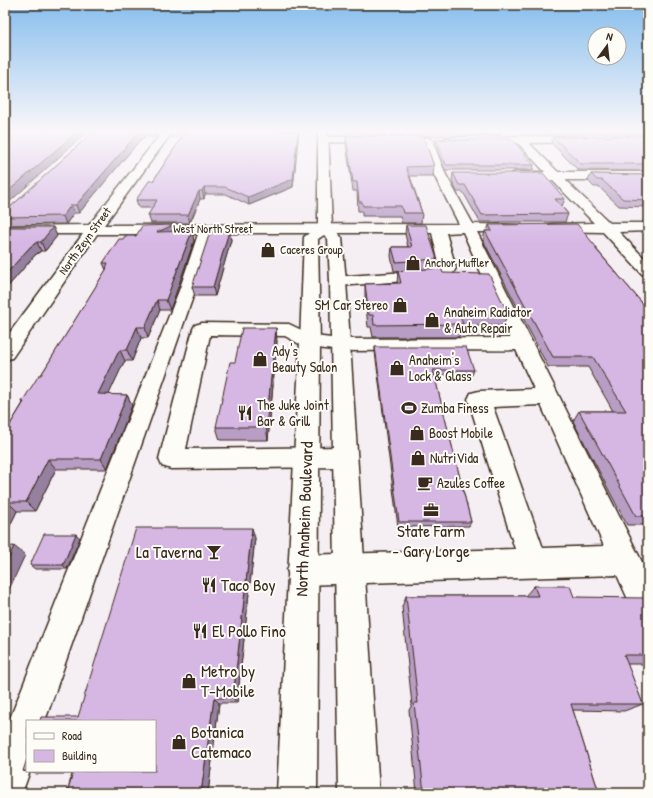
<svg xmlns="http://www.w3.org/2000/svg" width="653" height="798" font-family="'Patrick Hand',sans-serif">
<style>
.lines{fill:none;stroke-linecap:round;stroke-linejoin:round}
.minor-casing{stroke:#3b2a1e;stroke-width:3}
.major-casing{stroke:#3b2a1e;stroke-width:3}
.minor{fill:#fdfcf7;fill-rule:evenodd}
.major{fill:#fdfcf7;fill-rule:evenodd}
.wall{fill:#b89dc4;stroke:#3b2a1e}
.shaded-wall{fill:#9680a0;stroke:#3b2a1e}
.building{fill:#d6b7e4;stroke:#3b2a1e}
.labels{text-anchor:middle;stroke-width:4;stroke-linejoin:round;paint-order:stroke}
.far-street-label{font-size:12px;fill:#3b2a1e;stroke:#fdfcf7}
.far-poi-label{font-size:12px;fill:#3b2a1e;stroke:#fdfcf7;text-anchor:start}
.poi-label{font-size:14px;fill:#3b2a1e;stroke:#fdfcf7;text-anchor:start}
.near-street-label{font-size:17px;fill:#3b2a1e;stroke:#fdfcf7}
.near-poi-label{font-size:17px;fill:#3b2a1e;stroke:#fdfcf7;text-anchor:start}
</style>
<rect width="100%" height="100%" fill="#f5eef3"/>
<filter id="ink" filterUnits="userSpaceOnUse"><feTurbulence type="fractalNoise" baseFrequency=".025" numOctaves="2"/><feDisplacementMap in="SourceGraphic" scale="8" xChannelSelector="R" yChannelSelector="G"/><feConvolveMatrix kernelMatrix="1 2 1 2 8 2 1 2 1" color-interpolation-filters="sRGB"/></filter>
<g filter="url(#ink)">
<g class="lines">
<g class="minor-casing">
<path id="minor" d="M 163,131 L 173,131 L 104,225 L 459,224 L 434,175 L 422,140 L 427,137 L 432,140 L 446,175 L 473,224 L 522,225 L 524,228 L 522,231 L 517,232 L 477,232 L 648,574 L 648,624 L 637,619 L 617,575 L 302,585 L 291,580 L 287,570 L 291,560 L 302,555 L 515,549 L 468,399 L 471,393 L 479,391 L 534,389 L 516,350 L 340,351 L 303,346 L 285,336 L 210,335 L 186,449 L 345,447 L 354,450 L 357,457 L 354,464 L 345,467 L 171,469 L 162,466 L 159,459 L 193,329 L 195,325 L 202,323 L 289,324 L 314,336 L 340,339 L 510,338 L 463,232 L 446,233 L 456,268 L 452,275 L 447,278 L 338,286 L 332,285 L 330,281 L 332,277 L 437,270 L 440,268 L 432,233 L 212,233 L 196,288 L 45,721 L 27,721 L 27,771 L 30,771 L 22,793 L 5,793 L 5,732 L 9,721 L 180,288 L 198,234 L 97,234 L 12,358 L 5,360 L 5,339 L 83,234 L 5,234 L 5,226 L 89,225 ZM 541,405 L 604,546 L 543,548 L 493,407 Z
M 610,131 L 621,131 L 630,138 L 625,141 Z
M 520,136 L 586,137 L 587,139 L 582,142 L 529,143 L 558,172 L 648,172 L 648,180 L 565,180 L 610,223 L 648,223 L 648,231 L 619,232 L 648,262 L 648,276 L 642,274 L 603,232 L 546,231 L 544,228 L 546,225 L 551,224 L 594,223 L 552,180 L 511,178 L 509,176 L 511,174 L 515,172 L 545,172 L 518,143 L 446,144 L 441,141 L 446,138 Z
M 323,137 L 376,137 L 381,140 L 376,143 L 319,142 L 318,140 L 319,138 Z"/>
</g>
<g class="major-casing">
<path id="major" d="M 318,131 L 328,131 L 332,227 L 342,238 L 346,281 L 379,793 L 339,793 L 330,281 L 328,239 L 324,235 L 318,239 L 320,342 L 317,793 L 277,793 L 300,342 L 304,237 L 318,226 Z"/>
</g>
<use href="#minor" class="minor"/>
<use href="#major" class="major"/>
</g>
<path class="wall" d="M 94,131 L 162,131 L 156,137 L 145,137 L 140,140 L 79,213 L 74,213 L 66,224 L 5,225 L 5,211 L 6,211 Z
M 169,131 L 299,131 L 293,187 L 249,205 L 226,194 L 205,194 L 204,199 L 200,199 L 190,223 L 151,223 L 148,215 L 153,208 L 139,208 L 136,200 L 153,181 L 182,137 L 170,137 Z
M 345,131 L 503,131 L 502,134 L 462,136 L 423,136 L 434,166 L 433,176 L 410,176 L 422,213 L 421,223 L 402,223 L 400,216 L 362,216 L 362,211 L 358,211 L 357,191 L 353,191 L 346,144 L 346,136 L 413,136 L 345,136 Z
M 539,131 L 648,131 L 648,134 L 542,134 Z
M 648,136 L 648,171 L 578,170 L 551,143 L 553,137 Z
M 436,139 L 463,140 L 534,165 L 533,170 L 445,170 L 435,145 Z
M 453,173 L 565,199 L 562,206 L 568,214 L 565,222 L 480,222 L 463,192 L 457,192 L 452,180 Z
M 591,174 L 648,175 L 648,207 L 619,206 L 599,187 L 594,187 L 588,181 Z
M 174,225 L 176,232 L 192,231 L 194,241 L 170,310 L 160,310 L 148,338 L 141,338 L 132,361 L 125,361 L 123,364 L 108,395 L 127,395 L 132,405 L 107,469 L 56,469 L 35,511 L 17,511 L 5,536 L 5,433 L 23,403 L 22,402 L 41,375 L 106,270 L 103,263 L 123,239 Z
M 406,225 L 437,259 L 435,269 L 508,314 L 503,326 L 462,326 L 459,337 L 373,337 L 371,327 L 368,327 L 365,296 L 365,284 L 397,283 L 398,271 L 415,270 L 394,271 L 391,256 L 392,247 L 408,247 L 405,234 Z
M 489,225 L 597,248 L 597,250 L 648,310 L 648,525 L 627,525 L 573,421 L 579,411 L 613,411 L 588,367 L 548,367 L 483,240 L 485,231 L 487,231 Z
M 5,227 L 53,227 L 57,236 L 45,251 L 41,251 L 35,255 L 5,290 Z
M 229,231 L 231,240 L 215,296 L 195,296 L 192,287 Z
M 277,341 L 268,440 L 220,440 L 216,427 Z
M 375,347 L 474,370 L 472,375 L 434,375 L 471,522 L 469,526 L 398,527 L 375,352 Z
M 80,538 L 67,569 L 35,569 L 30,565 Z
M 255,538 L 237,703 L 219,703 L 208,793 L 67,793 L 72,774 L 37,774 L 23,771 L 78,717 Z
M 534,586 L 574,597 L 648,602 L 648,664 L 627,664 L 643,704 L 624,711 L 573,710 L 599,793 L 417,793 L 409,710 L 412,705 L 402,607 L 406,596 L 525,596 Z"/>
<path class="shaded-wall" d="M 5,131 L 14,131 L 5,136 Z
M 78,131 L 88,131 L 5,206 L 5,194 Z
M 142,131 L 143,131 L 145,137 L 140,140 L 79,213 L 76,205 L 138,133 Z
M 155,131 L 162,131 L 156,137 Z
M 298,131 L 299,131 L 293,187 L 249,205 L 248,197 Z
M 204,187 L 205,194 L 204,199 L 202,191 Z
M 199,191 L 200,199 L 190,223 L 188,215 Z
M 71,205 L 74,213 L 66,224 L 63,216 Z
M 174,225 L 176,235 L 157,232 Z
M 53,227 L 57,236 L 45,251 L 41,242 Z
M 192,231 L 194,241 L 170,310 L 166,300 Z
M 229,231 L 231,240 L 215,296 L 213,287 Z
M 37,242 L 41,251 L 35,255 L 5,290 L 5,275 L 30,247 Z
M 157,300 L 160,310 L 148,338 L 145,327 Z
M 137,327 L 141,338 L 132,361 L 127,350 Z
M 276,328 L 277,341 L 268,440 L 266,427 Z
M 120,350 L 125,361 L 123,364 L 104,405 L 98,394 L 118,353 Z
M 127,395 L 132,405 L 107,469 L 101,459 Z
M 48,459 L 56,469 L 35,511 L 26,502 Z
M 8,502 L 17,511 L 5,536 L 5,507 Z
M 252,528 L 255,538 L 237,703 L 233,698 Z
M 76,534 L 80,538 L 67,569 L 63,565 Z
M 14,546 L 25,555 L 5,598 L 5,566 Z
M 214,698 L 219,703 L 208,793 L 201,793 Z"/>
<path class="building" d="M 17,131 L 78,131 L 5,194 L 5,138 Z
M 94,131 L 142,131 L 138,133 L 76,205 L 71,205 L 63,216 L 5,217 L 5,211 L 6,211 Z
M 186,131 L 298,131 L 293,179 L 248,197 L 225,187 L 204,187 L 202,191 L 199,191 L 188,215 L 148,215 L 157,200 L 136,200 L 149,181 L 153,181 Z
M 346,136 L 423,136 L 434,166 L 406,167 L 422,213 L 403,213 L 401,206 L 363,206 L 362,202 L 359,202 L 357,182 L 353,182 Z
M 648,136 L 648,164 L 581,164 L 553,137 Z
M 511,138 L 534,165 L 446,165 L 436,139 L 463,140 Z
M 453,173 L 543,173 L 565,199 L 555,199 L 568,214 L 482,215 L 465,185 L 459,185 Z
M 591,174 L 648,175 L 648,200 L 623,199 L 602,180 L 597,180 Z
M 577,224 L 597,248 L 595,248 L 648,310 L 648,484 L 647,484 L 648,486 L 648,516 L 636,516 L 579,411 L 626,411 L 593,357 L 553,357 L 485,231 L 492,231 L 489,225 Z
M 174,225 L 157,232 L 192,231 L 166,300 L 157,300 L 145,327 L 137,327 L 127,350 L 120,350 L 118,353 L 98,394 L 127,395 L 101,459 L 48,459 L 26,502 L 8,502 L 5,507 L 5,433 L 24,402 L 22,402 L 39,375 L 41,375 L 107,268 L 106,268 L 108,263 L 103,263 L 119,239 L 123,239 L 125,236 L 136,236 L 142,226 Z
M 406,225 L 426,225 L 437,259 L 396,262 L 392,247 L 412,247 Z
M 5,227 L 53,227 L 41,242 L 37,242 L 30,247 L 5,275 Z
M 229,231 L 213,287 L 192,287 L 210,232 Z
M 441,268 L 443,273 L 489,274 L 508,314 L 459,314 L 463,324 L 374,325 L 373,315 L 369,315 L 365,284 L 401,283 L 398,271 Z
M 242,328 L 276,328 L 266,427 L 216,427 L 230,362 L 235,362 Z
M 375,347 L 466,347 L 474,370 L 433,370 L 471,522 L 399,522 Z
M 136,528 L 252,528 L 233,698 L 214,698 L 201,793 L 67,793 L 73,772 L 23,771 L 27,759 L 27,771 L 155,771 L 155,721 L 40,721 L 41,717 L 78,717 Z
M 44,534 L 76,534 L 63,565 L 30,565 Z
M 14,546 L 5,566 L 5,547 Z
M 534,586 L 570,586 L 574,597 L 646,598 L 648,602 L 648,655 L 624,655 L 643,704 L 571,704 L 599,793 L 424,793 L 414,703 L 418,703 L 406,596 L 538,596 Z"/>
</g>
<linearGradient id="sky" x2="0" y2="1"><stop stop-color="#87beed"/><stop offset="0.54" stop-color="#faf7fa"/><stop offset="1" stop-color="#faf7fa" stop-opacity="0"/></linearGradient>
<rect width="653" height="243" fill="url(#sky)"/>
<defs>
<g id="shop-bare" transform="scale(1.2)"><path d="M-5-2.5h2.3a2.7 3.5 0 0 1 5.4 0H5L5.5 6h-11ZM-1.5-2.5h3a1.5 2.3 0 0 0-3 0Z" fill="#3b2a1e" stroke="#fdfcf7" stroke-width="2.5" paint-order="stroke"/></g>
<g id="stadium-bare" transform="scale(1.2)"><path d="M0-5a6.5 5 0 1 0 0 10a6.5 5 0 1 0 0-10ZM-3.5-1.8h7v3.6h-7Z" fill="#3b2a1e" stroke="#fdfcf7" stroke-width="2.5" paint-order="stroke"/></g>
<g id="restaurant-bare" transform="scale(1.2)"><path d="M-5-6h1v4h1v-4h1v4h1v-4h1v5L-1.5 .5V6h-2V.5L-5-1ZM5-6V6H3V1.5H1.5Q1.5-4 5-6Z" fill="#3b2a1e" stroke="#fdfcf7" stroke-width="2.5" paint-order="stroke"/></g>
<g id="cafe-bare" transform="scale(1.2)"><path d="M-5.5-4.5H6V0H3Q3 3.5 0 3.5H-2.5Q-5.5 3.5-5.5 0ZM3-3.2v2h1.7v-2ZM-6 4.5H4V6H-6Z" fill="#3b2a1e" stroke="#fdfcf7" stroke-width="2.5" paint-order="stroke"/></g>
<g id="office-bare" transform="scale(1.2)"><path d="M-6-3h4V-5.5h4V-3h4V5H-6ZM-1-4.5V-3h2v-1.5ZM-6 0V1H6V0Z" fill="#3b2a1e" stroke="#fdfcf7" stroke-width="2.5" paint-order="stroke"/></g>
<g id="bar-bare" transform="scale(1.2)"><path d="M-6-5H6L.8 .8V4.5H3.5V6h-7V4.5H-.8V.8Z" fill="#3b2a1e" stroke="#fdfcf7" stroke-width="2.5" paint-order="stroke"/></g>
</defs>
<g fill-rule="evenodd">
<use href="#shop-bare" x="268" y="250"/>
<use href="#shop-bare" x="413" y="263"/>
<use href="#shop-bare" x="400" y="305"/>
<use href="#shop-bare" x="432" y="320"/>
<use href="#shop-bare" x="260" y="359"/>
<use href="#shop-bare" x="397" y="368"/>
<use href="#stadium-bare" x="409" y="408"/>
<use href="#restaurant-bare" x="245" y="413"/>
<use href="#shop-bare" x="417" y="433"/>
<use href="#shop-bare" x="418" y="458"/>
<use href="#cafe-bare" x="425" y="483"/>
<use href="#office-bare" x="431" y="510"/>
<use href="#bar-bare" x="214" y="552"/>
<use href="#restaurant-bare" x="209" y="585"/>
<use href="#restaurant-bare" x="200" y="631"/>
<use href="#shop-bare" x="189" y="681"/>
<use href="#shop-bare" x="179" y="742"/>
</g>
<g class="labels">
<g class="far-street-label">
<text x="213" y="233">West North Street</text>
<text transform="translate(85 241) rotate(-54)" y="4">North Zeyn Street</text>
</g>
<g class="far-poi-label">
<text x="280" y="254">Caceres Group</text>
<text x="425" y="267">Anchor Muffler</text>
</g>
<g class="poi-label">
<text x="388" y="310" text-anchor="end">SM Car Stereo</text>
<text x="444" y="317">Anaheim Radiator<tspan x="444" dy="16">&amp; Auto Repair</tspan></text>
<text x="272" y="356">Ady's<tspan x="272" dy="16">Beauty Salon</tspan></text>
<text x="409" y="365">Anaheim's<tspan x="409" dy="16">Lock &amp; Glass</tspan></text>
<text x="257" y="410">The Juke Joint<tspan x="257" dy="16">Bar &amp; Grill</tspan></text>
<text x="421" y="413">Zumba Finess</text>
<text x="429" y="438">Boost Mobile</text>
<text x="430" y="463">NutriVida</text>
<text x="437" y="488">Azules Coffee</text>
</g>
<g class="near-street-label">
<text transform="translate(304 519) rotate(-88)" y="6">North Anaheim Boulevard</text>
</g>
<g class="near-poi-label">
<text x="431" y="537" text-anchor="middle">State Farm<tspan x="431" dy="20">- Gary Lorge</tspan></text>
<text x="202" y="558" text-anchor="end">La Taverna</text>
<text x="221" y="591">Taco Boy</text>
<text x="212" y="637">El Pollo Fino</text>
<text x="201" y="677">Metro by<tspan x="201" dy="20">T-Mobile</tspan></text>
<text x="191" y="738">Botanica<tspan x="191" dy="20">Catemaco</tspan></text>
</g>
</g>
<rect width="653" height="798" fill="none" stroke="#fdfcf7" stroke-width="20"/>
<rect x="10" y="10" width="633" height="778" fill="none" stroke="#3b2a1e" stroke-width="1.5" filter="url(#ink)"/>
<rect x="26" y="720" width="130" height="52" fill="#fdfcf7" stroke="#afa8a0"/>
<rect x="34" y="733" width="20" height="6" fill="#fdfcf7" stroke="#afa8a0"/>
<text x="62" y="740" font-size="12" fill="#3b2a1e">Road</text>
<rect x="34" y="750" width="20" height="12" fill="#d6b7e4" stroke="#afa8a0"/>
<text x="62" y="760" font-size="12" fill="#3b2a1e">Building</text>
<g transform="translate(607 46) rotate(15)"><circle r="19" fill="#fdfcf7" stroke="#afa8a0"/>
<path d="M0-3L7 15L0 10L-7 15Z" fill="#3b2a1e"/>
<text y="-6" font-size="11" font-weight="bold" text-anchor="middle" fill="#3b2a1e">N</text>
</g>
</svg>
